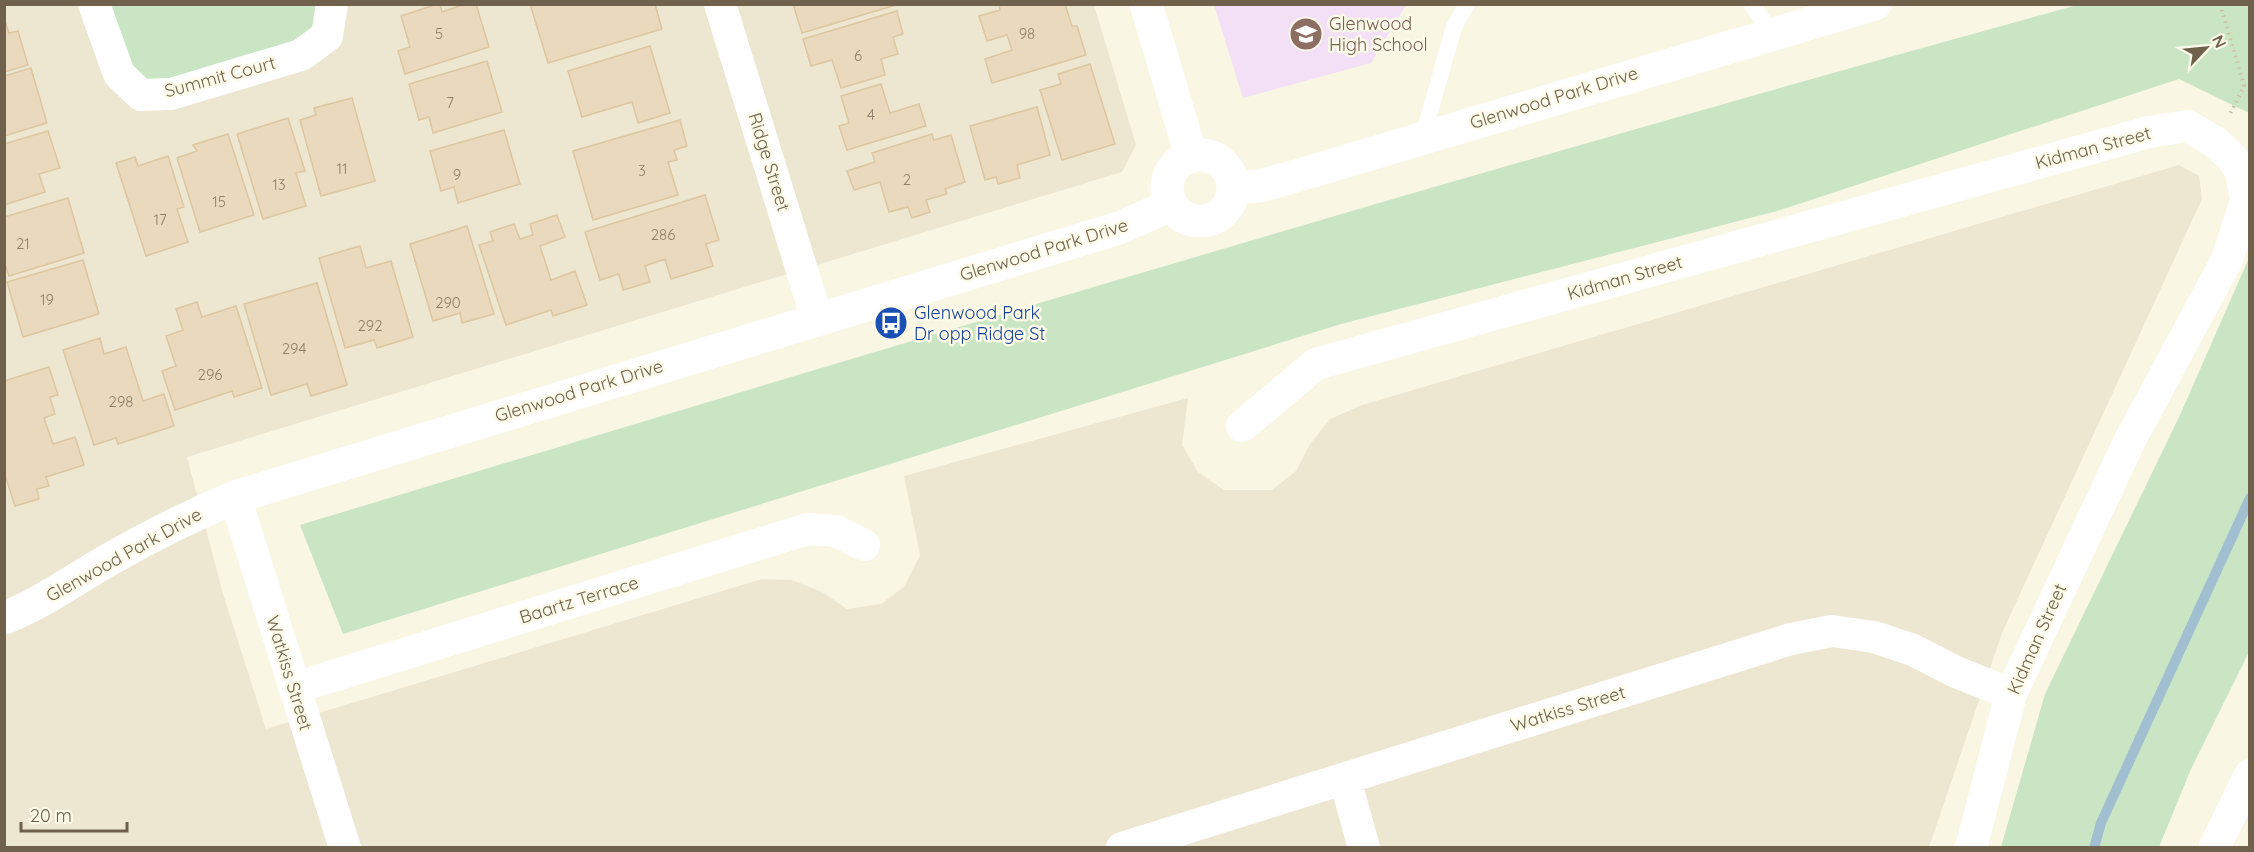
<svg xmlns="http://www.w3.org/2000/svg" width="2254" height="852" font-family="Quicksand,sans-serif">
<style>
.residential{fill:#ede7d1}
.education{fill:#f3e0f6}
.green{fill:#c9e5c4}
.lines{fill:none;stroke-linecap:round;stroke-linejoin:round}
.stream{stroke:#a2bed1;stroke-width:10}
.building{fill:#ead9bc;stroke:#ddc6a0;stroke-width:1.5}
.path{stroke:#d0bfa2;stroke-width:4;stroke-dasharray:1.5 4.5;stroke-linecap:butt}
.lane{stroke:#fff;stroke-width:16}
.street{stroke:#fff;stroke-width:32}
.secondary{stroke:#fff;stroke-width:33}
.labels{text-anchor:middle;stroke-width:5;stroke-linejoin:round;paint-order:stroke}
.number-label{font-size:15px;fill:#8e7f68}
.education-label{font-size:18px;fill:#785e54;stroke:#fdfae9;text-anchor:start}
.street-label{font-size:18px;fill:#6f614c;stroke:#fdfae9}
.transit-label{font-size:18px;fill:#164399;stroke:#fdfae9;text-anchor:start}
</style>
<rect width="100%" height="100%" fill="#f9f6e3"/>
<path class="residential" d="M 5,5 L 1094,5 L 1136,145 L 1122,172 L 187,457 L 223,594 L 266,729 L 762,579 L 792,580 L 822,592 L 847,609 L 881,604 L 904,587 L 920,555 L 904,476 L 1188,398 L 1182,445 L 1198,472 L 1224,490 L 1272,490 L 1296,471 L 1310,444 L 1330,419 L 1362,405 L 2179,165 L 2199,176 L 2202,199 L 2002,633 L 1929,847 L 5,848 Z"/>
<path class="education" d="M 1214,5 L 1214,4 L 1406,5 L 1371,63 L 1243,98 Z"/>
<path class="green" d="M 332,4 L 327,36 L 141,95 L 94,5 Z
M 2081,4 L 2249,5 L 2249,113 L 2179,79 L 1777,211 L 1341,324 L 343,634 L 300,525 C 892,346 1485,168 2081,4 Z
M 2249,258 L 2249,652 L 2191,769 L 2159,847 L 2001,847 L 2045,694 L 2180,415 Z"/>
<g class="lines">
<path class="stream" d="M 2094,848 L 2101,823 L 2250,498"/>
</g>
<path class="building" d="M 437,4 L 440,4 L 442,12 L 465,4 L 476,4 L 489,47 L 405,74 L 398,51 L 410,47 L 401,16 Z
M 530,4 L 655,4 L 662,29 L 548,63 Z
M 793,4 L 896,4 L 896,5 L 802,33 Z
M 999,4 L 1065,4 L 1072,26 L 1077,26 L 1086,55 L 992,83 L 985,59 L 1012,50 L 1007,35 L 987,41 L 979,16 L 1000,10 Z
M 897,11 L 903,34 L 893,37 L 898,54 L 881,59 L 885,75 L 841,88 L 832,60 L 811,66 L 803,39 Z
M 4,18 L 9,33 L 18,31 L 28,65 L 4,72 Z
M 650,46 L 670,113 L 638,123 L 632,102 L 582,117 L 568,71 Z
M 487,61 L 502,112 L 433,133 L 429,117 L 419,120 L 409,84 Z
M 1090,64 L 1115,144 L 1062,160 L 1040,90 L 1061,84 L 1058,74 Z
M 31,68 L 47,123 L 4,136 L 4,76 Z
M 881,84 L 890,113 L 919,104 L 926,126 L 847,150 L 839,126 L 849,123 L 841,96 Z
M 352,98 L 375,181 L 321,196 L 300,120 L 316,115 L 314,108 Z
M 1037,107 L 1050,155 L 1017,165 L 1020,178 L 998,184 L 996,177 L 985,180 L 970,126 Z
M 288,118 L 305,171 L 296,173 L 306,206 L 263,219 L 237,134 Z
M 680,120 L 687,146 L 674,150 L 677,160 L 668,162 L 678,195 L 593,220 L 573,151 Z
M 504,130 L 520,184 L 458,203 L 454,187 L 441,191 L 430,151 Z
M 48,131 L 60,168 L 39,174 L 45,192 L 4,205 L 4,144 Z
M 228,134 L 254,215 L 200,232 L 177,158 L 197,151 L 193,145 Z
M 932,134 L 934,140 L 951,135 L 965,182 L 945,189 L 947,194 L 926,200 L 930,212 L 912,218 L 908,207 L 889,212 L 880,182 L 854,190 L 847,171 L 875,162 L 872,153 Z
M 168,156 L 184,207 L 177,209 L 188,242 L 146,256 L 116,163 L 135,157 L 138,166 Z
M 705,195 L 719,240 L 706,244 L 713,266 L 671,279 L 665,259 L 645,266 L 650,282 L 623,290 L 619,274 L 600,280 L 585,232 Z
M 68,198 L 84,253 L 9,276 L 4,262 L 4,217 Z
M 557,215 L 565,237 L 540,246 L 551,280 L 575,271 L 587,305 L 553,316 L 551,310 L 506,325 L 479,245 L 493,241 L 490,232 L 514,224 L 520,239 L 533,235 L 530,224 Z
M 467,226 L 494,314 L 462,323 L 460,313 L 433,321 L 410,244 Z
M 360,246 L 366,268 L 391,261 L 413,337 L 377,348 L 374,340 L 345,348 L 319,258 Z
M 83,260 L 99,314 L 23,337 L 7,282 Z
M 317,283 L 347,385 L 311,396 L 307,384 L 271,395 L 244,304 Z
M 197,302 L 202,317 L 236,306 L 262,388 L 234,397 L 232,391 L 175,410 L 162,371 L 176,366 L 166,336 L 183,330 L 176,309 Z
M 100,338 L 104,354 L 126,347 L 143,401 L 164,394 L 174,426 L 118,444 L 116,438 L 94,445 L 63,350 Z
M 49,367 L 58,395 L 50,397 L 55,414 L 44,418 L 53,444 L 75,437 L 84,465 L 46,477 L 49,486 L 37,489 L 39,499 L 15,506 L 4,472 L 4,381 Z"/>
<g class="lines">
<path class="path" d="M 2224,4 L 2222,11 L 2244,86 L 2230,114"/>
<path class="lane" d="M 1752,4 L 1771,33
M 1423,136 L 1454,27 L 1467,4"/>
<path class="street" d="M 94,4 L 119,74 L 141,95 L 171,94 L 301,55 L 327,36 L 332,4
M 720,4 L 817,319
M 1242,426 L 1316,364 L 2149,132 L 2188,126 L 2215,142 L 2233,159 L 2241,172 L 2246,200 L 2227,260 L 2129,442 L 2011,694 L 1971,848
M 235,497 L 345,848
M 294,688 L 808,529 L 836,531 L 864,545
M 1345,779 L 1364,848
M 1122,848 L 1791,639 L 1832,631 L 1874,637 L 1913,650 L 1956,672 L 2011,694
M 2214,848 L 2250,775"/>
<path class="secondary" d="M 1146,4 L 1191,155
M1167 188a33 33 0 1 1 66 0a33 33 0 1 1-66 0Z
M 1234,187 L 1259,186 L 1296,176 L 1875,4
M 4,618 C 43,603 76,578 112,558 C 152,535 193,515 235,497 L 1119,228 L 1171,205"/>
</g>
<defs>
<g id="school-disc" transform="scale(1.725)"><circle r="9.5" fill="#8d6e63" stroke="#fdfae9"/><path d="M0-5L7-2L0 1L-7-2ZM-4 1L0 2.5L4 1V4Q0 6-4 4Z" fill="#fff"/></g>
<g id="bus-disc" transform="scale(1.725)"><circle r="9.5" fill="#1a4fb4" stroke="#fdfae9"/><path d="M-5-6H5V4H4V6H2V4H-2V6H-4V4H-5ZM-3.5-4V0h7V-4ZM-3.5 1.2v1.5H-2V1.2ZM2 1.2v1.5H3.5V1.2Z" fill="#fff"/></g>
</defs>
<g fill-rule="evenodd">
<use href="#school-disc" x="1306" y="34"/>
<use href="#bus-disc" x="891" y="323"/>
</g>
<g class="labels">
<g class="number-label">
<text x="439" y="39">5</text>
<text x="1027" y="39">98</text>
<text x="858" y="61">6</text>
<text x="450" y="108">7</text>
<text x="871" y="120">4</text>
<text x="342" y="174">11</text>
<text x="642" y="176">3</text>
<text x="457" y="180">9</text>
<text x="907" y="185">2</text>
<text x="279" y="190">13</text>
<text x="219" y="207">15</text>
<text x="160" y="225">17</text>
<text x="663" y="240">286</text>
<text x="23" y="249">21</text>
<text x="47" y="305">19</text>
<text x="448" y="308">290</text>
<text x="370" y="331">292</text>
<text x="294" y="354">294</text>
<text x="210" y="380">296</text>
<text x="121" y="407">298</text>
</g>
<g class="education-label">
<text x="1329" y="30">Glenwood<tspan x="1329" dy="21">High School</tspan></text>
</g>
<g class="street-label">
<text transform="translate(220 77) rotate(-15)" y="6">Summit Court</text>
<text transform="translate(1554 98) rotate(-17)" y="6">Glenwood Park Drive</text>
<text transform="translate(2093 148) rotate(-15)" y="6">Kidman Street</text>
<text transform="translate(769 162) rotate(73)" y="6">Ridge Street</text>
<text transform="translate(1044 250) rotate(-17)" y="6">Glenwood Park Drive</text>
<text transform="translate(1625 278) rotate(-16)" y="6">Kidman Street</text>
<text transform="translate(579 391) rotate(-17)" y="6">Glenwood Park Drive</text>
<text transform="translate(124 555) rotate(-29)" y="6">Glenwood Park Drive</text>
<text transform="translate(579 600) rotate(-17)" y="6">Baartz Terrace</text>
<text transform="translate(2037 639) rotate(-66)" y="6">Kidman Street</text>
<text transform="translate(289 673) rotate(73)" y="6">Watkiss Street</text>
<text transform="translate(1568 709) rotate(-17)" y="6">Watkiss Street</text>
</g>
<g class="transit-label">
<text x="914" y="319">Glenwood Park<tspan x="914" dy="21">Dr opp Ridge St</tspan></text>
</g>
</g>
<rect width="2254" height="852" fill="none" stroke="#6f614c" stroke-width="12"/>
<g transform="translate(2206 48) rotate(64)" stroke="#fdfae9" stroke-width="4.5" paint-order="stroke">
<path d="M0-4.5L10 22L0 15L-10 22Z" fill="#6f614c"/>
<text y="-9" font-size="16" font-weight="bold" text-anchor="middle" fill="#6f614c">N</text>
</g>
<path d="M21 822v9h106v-9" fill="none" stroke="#6f614c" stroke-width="3"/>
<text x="30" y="822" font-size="18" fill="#6f614c" stroke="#fdfae9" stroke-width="4.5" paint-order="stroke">20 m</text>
</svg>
